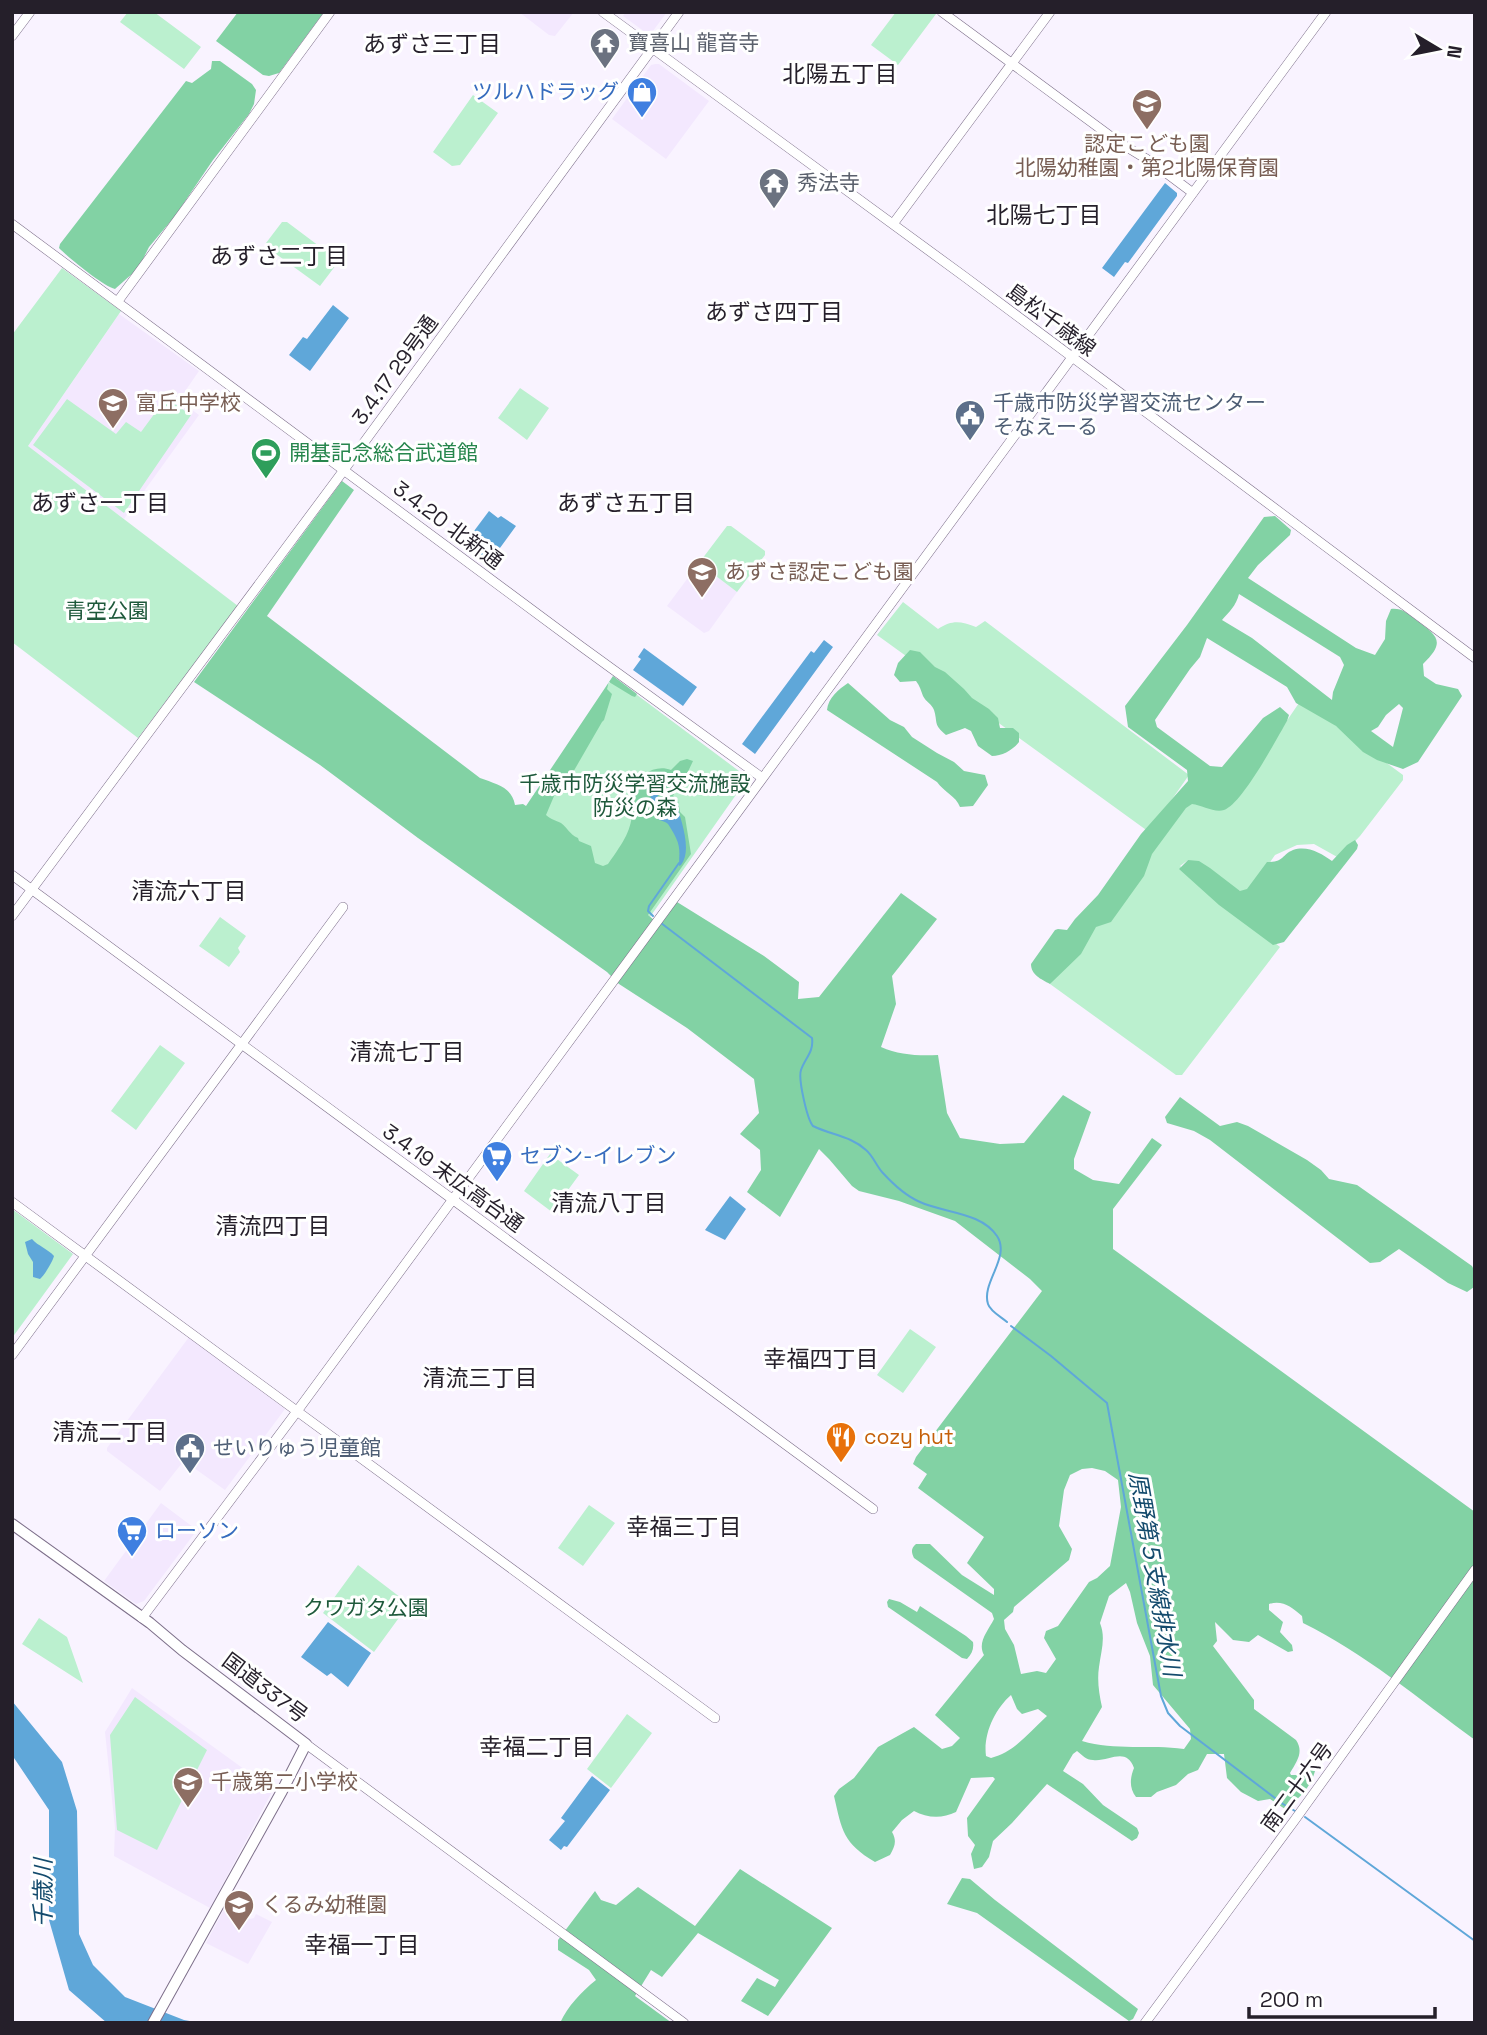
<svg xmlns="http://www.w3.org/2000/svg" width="1487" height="2035" font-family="'Space Grotesk','Noto Sans JP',sans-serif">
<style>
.built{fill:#f3e8fe}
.green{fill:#bbf0cf}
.forest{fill:#82d2a4;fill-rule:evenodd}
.water{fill:#5fa7d9}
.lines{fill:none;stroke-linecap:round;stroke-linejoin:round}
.stream{stroke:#5fa7d9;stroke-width:2}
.secondary-casing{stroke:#7d6f8a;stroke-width:10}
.highway-casing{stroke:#7d6f8a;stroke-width:12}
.secondary{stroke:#fff;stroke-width:9}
.highway{stroke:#fff;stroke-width:10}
.labels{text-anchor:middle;stroke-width:6;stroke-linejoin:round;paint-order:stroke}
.worship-label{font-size:21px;fill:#5b616d;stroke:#fff;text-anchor:start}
.shop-label{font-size:21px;fill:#366cbe;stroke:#fff;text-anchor:start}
.education-label{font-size:21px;fill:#785e54;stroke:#fff;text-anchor:start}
.street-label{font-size:21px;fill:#251f2a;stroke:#fff}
.service-label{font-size:21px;fill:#4e5e75;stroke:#fff;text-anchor:start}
.leisure-label{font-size:21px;fill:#27864d;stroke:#fff;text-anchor:start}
.park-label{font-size:21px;fill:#1e593b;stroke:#fff}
.food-label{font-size:21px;fill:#c56008;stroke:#fff;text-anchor:start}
.neighbourhood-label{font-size:23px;fill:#251f2a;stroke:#fff}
.water-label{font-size:23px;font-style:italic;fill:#144b6d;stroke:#fff}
</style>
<rect width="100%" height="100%" fill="#f9f3ff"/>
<path class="built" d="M 519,12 L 574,12 L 555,36 L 549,35 Z
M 626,12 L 667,12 L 653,31 L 645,32 L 623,16 Z
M 655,64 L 659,64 L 709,101 L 666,159 L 612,119 L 651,65 Z
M 119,314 L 199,371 L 179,400 L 199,415 L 124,519 L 28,446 Z
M 699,563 L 737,592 L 709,631 L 704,633 L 667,606 Z
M 189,1337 L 285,1409 L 225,1490 L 187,1463 L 189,1460 L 186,1458 L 160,1491 L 107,1451 L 107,1448 Z
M 161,1503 L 197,1530 L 144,1601 L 136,1604 L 104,1581 Z
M 132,1688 L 273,1790 L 210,1908 L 114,1856 L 115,1828 L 105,1732 Z
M 229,1900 L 250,1919 L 254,1918 L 256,1914 L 272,1922 L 248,1964 L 206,1943 Z"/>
<path class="green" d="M 128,12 L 154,12 L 201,47 L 184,69 L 120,22 Z
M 896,12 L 933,12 L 936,14 L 898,65 L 871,45 Z
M 473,95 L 498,113 L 460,165 L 452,166 L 433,152 Z
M 282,222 L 287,222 L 339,261 L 320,286 L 265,246 L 266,243 Z
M 62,268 L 121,311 L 28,446 L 238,606 L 138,738 L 12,642 L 12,335 Z
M 520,388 L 549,408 L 527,440 L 498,418 Z
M 166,398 L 191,415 L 124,513 L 33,445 L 67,399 L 116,434 L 126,422 L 141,432 Z
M 727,526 L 731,526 L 765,551 L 765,555 L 737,592 L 699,563 Z
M 903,602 L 938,629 C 952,620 960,621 976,627 L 985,621 L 1189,775 L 1149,832 L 877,635 Z
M 613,677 L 743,774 L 745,782 L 650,917 L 531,812 Z
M 1301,700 L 1403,775 L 1403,780 L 1360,836 L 1339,858 L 1314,844 L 1297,845 L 1275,855 L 1251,890 L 1243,893 L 1188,860 L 1180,866 L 1280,947 L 1182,1075 L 1176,1075 L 1050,984 L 1187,803 L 1232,801 Z
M 220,917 L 246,936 L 238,948 L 240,952 L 229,967 L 199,946 Z
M 160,1045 L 185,1063 L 136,1130 L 111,1111 Z
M 550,1154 L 579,1175 L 552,1212 L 524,1191 Z
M 12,1209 L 73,1254 L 12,1338 Z
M 910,1329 L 936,1347 L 903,1393 L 877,1375 Z
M 589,1505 L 615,1523 L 583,1566 L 558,1548 Z
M 358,1565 L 409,1604 L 374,1652 L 323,1613 Z
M 39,1618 L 67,1637 L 83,1683 L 22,1644 Z
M 135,1697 L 207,1750 L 157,1850 L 117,1830 L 110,1735 Z
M 627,1714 L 652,1733 L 611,1788 L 587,1769 Z"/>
<path class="forest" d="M 238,12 L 324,12 L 279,73 L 269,76 L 263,75 L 216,41 Z
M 212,61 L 220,61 L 252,84 L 256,90 L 254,104 L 249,114 L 213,160 L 175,216 L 149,247 L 141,263 L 133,273 L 115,289 C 103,286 69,258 59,248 L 60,244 L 186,81 L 192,83 L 211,69 Z
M 342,481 L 354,490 L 267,616 L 480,778 C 496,784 512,787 515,805 L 523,804 L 526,806 L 613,676 L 637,694 L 635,697 L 632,696 L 609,682 L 607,689 L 612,694 L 604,720 L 602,722 L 572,774 L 560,782 L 546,815 C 552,820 555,820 561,823 C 568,828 569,834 578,838 L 579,841 L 591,846 L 595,863 L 603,866 L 608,864 C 629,834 636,824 630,788 C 640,775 655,764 671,770 L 680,761 L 687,759 L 693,761 L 685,778 L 678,777 L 675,779 L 676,790 L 673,796 L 678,800 L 680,812 L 685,817 L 691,854 L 648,915 L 660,925 L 677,902 L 764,956 L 799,982 L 798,999 L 819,997 L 901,893 L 937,919 L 892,976 L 896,1004 L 881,1047 C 899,1055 918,1056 938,1055 L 947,1113 L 960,1138 L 1000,1144 L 1024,1143 L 1063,1095 L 1091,1112 L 1074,1159 L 1074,1169 L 1093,1180 L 1119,1184 L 1152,1138 L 1162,1145 L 1113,1209 L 1113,1249 L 1475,1512 L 1475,1740 C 1419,1699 1364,1653 1303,1623 L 1302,1616 C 1291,1607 1283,1600 1269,1604 L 1269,1610 L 1283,1622 L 1280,1632 L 1292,1645 L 1293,1651 L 1288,1652 L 1258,1635 L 1249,1642 L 1233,1640 L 1215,1622 L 1217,1641 L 1213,1646 L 1254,1700 L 1254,1709 L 1296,1740 C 1304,1752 1297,1761 1290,1773 L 1291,1775 L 1301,1775 L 1306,1768 L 1315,1771 C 1311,1787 1298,1800 1285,1809 L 1270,1799 L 1258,1801 L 1241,1792 L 1227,1778 L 1224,1754 L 1207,1754 L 1198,1770 L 1188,1774 L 1176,1785 L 1157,1792 L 1151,1797 L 1136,1797 C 1129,1788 1130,1778 1134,1768 C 1126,1746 1109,1762 1093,1760 C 1086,1760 1082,1755 1077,1751 L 1073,1754 L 1063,1771 L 1083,1784 L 1103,1805 L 1137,1828 L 1139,1833 L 1137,1838 L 1132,1841 L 1047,1784 L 1012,1823 L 993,1841 L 989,1857 L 982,1867 L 974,1869 L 971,1854 L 975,1845 L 968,1836 L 967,1818 L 995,1779 L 993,1777 L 971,1778 L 956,1812 C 942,1819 927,1818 914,1811 L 902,1820 L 892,1832 C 897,1841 895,1846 890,1855 L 875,1862 C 843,1843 842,1831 834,1796 L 839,1789 L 854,1778 L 878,1747 L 914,1727 L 942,1749 L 952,1746 L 960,1738 L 935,1715 L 984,1655 C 977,1642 988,1631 994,1619 L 992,1613 L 914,1558 C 911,1552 911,1548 916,1544 L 930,1544 L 962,1575 L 994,1595 L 994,1589 L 967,1563 L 984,1537 L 918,1488 L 927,1474 L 913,1464 L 916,1457 L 1042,1291 L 1030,1279 L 955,1221 L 899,1201 L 859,1191 L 852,1186 L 829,1159 L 819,1149 L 780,1217 L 747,1192 L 761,1170 L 760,1150 L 740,1134 L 759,1113 L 754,1079 L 687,1028 L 619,984 L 607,972 L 418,838 L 320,765 L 194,682 ZM 1092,1468 L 1105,1471 L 1118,1480 L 1121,1507 L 1110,1566 L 1097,1578 L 1089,1582 L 1058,1626 L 1046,1631 L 1044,1638 L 1056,1659 L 1046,1673 L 1037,1671 L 1021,1674 L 1014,1645 L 1005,1629 L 1004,1620 L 1013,1612 L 1014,1607 L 1069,1560 L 1072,1549 L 1059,1526 L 1064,1490 L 1070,1475 L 1082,1469 ZM 1126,1583 L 1130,1592 L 1137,1623 L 1150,1656 L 1153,1685 L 1190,1729 L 1191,1739 L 1184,1749 C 1150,1744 1115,1751 1082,1741 L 1102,1707 C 1099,1694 1097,1680 1099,1667 C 1101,1651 1106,1638 1100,1623 L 1109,1596 ZM 1011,1695 L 1017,1709 L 1022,1714 L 1038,1709 L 1047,1716 C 1029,1732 1015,1752 991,1758 L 986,1756 C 983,1734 995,1709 1011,1695 Z
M 1275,516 L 1291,530 L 1290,535 L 1258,565 L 1248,578 L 1356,648 L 1375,655 L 1385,639 L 1386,621 L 1391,609 C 1402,608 1407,613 1416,620 C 1438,636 1446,642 1423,664 L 1424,676 L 1436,684 L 1458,689 L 1462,696 L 1418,762 L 1403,769 L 1377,760 L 1363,752 L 1336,726 L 1296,703 L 1287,687 L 1207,638 L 1200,657 L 1190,669 L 1155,720 L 1157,727 L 1210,766 L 1222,767 L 1263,718 L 1280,707 L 1289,715 L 1287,721 C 1276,740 1242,804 1224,810 C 1214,813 1202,805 1192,804 L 1186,808 L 1152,854 L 1144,876 L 1111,922 L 1096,927 L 1081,954 L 1050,984 C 1041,979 1031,975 1031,964 L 1055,930 L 1058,929 L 1067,930 L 1075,919 L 1098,895 L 1141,834 L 1188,781 L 1187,770 L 1128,727 L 1125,706 L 1187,625 L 1264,517 ZM 1239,594 L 1340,657 L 1344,665 L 1333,692 L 1332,700 L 1252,638 L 1222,620 C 1229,612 1236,606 1239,594 ZM 1399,704 L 1403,708 L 1393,747 L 1371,731 L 1378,727 L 1386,715 Z
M 910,650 L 920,652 L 935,667 L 945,672 L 964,689 L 972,698 L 989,709 L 998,718 L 1000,728 L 1013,728 L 1019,733 L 1019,742 C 1013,750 1002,756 992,756 L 978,746 L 971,731 L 965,728 L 946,735 C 933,724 938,723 934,710 C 932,704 926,702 923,696 C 921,691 920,686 916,681 L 900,682 L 894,675 L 898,663 Z
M 848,683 L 890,720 L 904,727 L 912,737 L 937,753 L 954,762 L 964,771 L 985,775 L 988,785 L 973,806 L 960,807 C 956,796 944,792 937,782 L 827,710 C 828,698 839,689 848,683 Z
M 1355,840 L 1358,845 L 1357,849 L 1284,942 L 1273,945 L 1219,905 L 1179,869 L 1188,860 L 1199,861 L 1210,868 L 1240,891 L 1247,889 L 1267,862 C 1285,862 1281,855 1293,850 C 1307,845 1321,853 1332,861 L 1347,845 Z
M 1180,1097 L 1220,1126 L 1237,1122 L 1248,1126 L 1307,1160 L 1321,1170 L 1329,1179 L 1357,1185 L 1472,1266 L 1475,1272 L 1474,1287 L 1467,1292 L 1448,1283 L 1399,1249 L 1380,1262 L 1370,1263 L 1210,1140 L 1194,1131 L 1167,1123 L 1165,1117 Z
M 889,1599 L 900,1602 L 917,1612 L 920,1606 L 966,1636 L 973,1642 C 974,1649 972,1654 967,1659 L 962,1658 L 888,1607 L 887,1602 Z
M 740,1869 L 832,1928 L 768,2016 L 741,2001 L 757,1978 L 775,1987 L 779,1980 L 698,1933 L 662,1977 L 651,1970 L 635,1996 L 672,2023 L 560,2023 C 568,2006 581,1992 596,1980 L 589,1970 L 558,1950 L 558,1940 L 595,1891 L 601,1900 L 616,1905 L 638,1887 L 695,1926 Z
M 962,1878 L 970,1879 L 995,1900 L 1138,2009 L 1133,2019 L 1129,2021 L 977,1913 L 947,1904 Z"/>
<path class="water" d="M 1165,183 L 1177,193 L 1177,196 L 1128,263 L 1125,262 L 1114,277 L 1102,268 Z
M 333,305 L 349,318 L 310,371 L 289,355 L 303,337 L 307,339 Z
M 489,511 L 498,518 L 501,516 L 516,526 L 489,563 L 465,543 Z
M 824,640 L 833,647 L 755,754 L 742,744 L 811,651 L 814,653 Z
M 644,648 L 697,687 L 683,706 L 633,670 L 641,659 L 638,657 Z
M 659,784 L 662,785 L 663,788 C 655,797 656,802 661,813 L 668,816 L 674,811 L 671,805 L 672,801 L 676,801 C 680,819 693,849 681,865 L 679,866 C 679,856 681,848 676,838 C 675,835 670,827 668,824 C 665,821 661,821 658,819 C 645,809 649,793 659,784 Z
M 730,1196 L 746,1209 L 725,1240 L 705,1230 Z
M 32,1239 C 38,1246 48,1249 54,1256 C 53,1261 44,1276 40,1279 L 33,1277 L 33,1262 L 28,1254 L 25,1242 Z
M 328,1622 L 371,1653 L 348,1687 L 331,1673 L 327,1676 L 301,1657 Z
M 12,1701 L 62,1762 L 77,1811 L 79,1934 L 93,1965 L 125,1997 L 184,2020 L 201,2023 L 107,2023 L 69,1990 L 49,1920 L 49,1810 L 12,1755 Z
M 592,1776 L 610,1790 L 567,1847 L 564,1846 L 561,1850 L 549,1840 L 565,1821 L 561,1818 Z"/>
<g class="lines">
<path class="stream" d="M 653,916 L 648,911 L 649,906 L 679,863
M 661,923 L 812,1038 C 814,1052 805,1058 801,1070 C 798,1079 807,1119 813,1126 C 831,1135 851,1136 866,1150 C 873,1156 876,1165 882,1172 C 892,1183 906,1196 920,1202 C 944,1213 981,1212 997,1236 C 1011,1257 981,1283 988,1304 C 990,1311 1001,1317 1007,1322
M 1011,1326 L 1051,1356 L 1107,1403 L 1161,1696 L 1168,1713 L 1180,1726 L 1283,1804 L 1295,1811
M 1305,1817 L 1475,1941"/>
<g class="secondary-casing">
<path id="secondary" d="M 603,12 L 965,277 L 1475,658
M 942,12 L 1117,141 L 1153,163 L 1193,193
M 12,36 L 30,12
M 12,224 L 582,647 L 761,777
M 893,224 L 1050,12
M 118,301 L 330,12
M 12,875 L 873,1509
M 12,916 L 338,478 L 679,12
M 12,1202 L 715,1718
M 12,1355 L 343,907
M 142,1618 L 295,1414 L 1326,12
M 306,1744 L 684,2023
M 1145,2023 L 1294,1821 L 1475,1570"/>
</g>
<g class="highway-casing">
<path id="highway" d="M 12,1524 L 150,1623 L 182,1650 L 306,1744 L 282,1791 L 153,2023"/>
</g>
<use href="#secondary" class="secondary"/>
<use href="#highway" class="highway"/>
</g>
<defs>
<g id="temple-pin" transform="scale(1.575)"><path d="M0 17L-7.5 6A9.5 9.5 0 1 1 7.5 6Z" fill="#6b7280" stroke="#fff"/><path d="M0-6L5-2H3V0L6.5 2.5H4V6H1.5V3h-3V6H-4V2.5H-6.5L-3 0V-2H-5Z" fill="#fff"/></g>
<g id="shop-pin" transform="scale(1.575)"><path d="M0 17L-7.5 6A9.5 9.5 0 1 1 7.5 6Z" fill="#3f7fe0" stroke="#fff"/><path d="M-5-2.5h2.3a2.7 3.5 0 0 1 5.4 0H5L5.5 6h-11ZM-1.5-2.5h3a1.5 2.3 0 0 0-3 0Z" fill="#fff"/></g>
<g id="school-pin" transform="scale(1.575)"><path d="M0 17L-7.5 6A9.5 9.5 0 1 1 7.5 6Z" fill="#8d6e63" stroke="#fff"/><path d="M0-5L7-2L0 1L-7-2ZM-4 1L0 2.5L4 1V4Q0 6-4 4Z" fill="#fff"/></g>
<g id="civic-pin" transform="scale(1.575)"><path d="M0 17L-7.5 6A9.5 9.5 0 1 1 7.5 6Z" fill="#5c6f8a" stroke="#fff"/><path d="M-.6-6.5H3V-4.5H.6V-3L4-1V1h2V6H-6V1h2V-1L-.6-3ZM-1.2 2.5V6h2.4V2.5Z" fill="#fff"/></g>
<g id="stadium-pin" transform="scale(1.575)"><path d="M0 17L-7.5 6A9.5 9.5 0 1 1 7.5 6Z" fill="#2e9e5b" stroke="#fff"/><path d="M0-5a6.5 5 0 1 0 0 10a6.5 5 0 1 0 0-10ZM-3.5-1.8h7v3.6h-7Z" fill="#fff"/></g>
<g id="supermarket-pin" transform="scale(1.575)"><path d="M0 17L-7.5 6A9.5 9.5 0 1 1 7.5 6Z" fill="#3f7fe0" stroke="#fff"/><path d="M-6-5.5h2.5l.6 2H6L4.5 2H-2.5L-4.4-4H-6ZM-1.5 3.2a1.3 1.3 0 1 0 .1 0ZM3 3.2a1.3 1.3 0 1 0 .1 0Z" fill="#fff"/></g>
<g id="restaurant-pin" transform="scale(1.575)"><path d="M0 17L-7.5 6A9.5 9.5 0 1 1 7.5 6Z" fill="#e8710a" stroke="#fff"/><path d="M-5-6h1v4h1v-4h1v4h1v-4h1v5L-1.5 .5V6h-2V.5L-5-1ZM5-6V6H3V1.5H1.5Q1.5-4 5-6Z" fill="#fff"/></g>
</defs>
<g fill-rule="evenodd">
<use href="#temple-pin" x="605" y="43"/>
<use href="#shop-pin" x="642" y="92"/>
<use href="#school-pin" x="1147" y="104"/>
<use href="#temple-pin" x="774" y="183"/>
<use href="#school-pin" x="113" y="403"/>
<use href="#civic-pin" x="970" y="415"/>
<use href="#stadium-pin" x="266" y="453"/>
<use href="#school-pin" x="702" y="572"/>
<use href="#supermarket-pin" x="497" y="1156"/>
<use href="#restaurant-pin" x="841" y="1437"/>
<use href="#civic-pin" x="190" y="1448"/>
<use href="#supermarket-pin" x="132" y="1531"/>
<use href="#school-pin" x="188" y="1782"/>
<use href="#school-pin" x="239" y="1905"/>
</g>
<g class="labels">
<g class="worship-label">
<text x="628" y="50">寶喜山 龍音寺</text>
<text x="797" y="190">秀法寺</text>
</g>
<g class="shop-label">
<text x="619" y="99" text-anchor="end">ツルハドラッグ</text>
<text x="520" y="1163">セブン-イレブン</text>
<text x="155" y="1538">ローソン</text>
</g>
<g class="education-label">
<text x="1147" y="151" text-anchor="middle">認定こども園<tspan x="1147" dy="24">北陽幼稚園・第2北陽保育園</tspan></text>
<text x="136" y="410">富丘中学校</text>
<text x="725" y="579">あずさ認定こども園</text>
<text x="211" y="1789">千歳第二小学校</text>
<text x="262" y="1912">くるみ幼稚園</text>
</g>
<g class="street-label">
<text transform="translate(1051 320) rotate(37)" y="7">島松千歳線</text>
<text transform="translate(395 370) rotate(-54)" y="7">3.4.17 29号通</text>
<text transform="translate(448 525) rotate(37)" y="7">3.4.20 北新通</text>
<text transform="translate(453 1178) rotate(36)" y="7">3.4.19 末広高台通</text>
<text transform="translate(265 1688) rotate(37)" y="7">国道337号</text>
<text transform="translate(1297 1787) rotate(-54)" y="7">南二十六号</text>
</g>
<g class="service-label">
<text x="993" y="410">千歳市防災学習交流センター<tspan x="993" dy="24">そなえーる</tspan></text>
<text x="213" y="1455">せいりゅう児童館</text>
</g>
<g class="leisure-label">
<text x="289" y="460">開基記念総合武道館</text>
</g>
<g class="park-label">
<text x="107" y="618">青空公園</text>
<text x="635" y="791">千歳市防災学習交流施設<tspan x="635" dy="24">防災の森</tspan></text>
<text x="366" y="1615">クワガタ公園</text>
</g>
<g class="food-label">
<text x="864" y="1444">cozy hut</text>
</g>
<g class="neighbourhood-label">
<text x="432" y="52">あずさ三丁目</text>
<text x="840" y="82">北陽五丁目</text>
<text x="1044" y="223">北陽七丁目</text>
<text x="279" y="264">あずさ二丁目</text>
<text x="774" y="320">あずさ四丁目</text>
<text x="100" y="511">あずさ一丁目</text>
<text x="626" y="511">あずさ五丁目</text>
<text x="189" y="899">清流六丁目</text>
<text x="407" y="1060">清流七丁目</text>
<text x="609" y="1211">清流八丁目</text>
<text x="273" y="1234">清流四丁目</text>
<text x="821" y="1367">幸福四丁目</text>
<text x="480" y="1386">清流三丁目</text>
<text x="110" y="1440">清流二丁目</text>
<text x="684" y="1535">幸福三丁目</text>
<text x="537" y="1755">幸福二丁目</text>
<text x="362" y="1953">幸福一丁目</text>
</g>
<g class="water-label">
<text transform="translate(1155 1574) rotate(80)" y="8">原野第５支線排水川</text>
<text transform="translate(43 1893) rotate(-90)" y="8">千歳川</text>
</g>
</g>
<rect width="1487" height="2035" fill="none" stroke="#251f2a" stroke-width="28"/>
<g transform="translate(1438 49) rotate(100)" stroke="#ffffff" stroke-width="5" paint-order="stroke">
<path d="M0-5L12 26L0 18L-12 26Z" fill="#251f2a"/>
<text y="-10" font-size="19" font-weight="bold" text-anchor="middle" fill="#251f2a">N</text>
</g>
<path d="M1249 2007v10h186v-10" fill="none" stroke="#251f2a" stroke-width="3.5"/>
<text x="1260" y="2007" font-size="21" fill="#251f2a" stroke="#ffffff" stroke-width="5" paint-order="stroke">200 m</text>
</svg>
